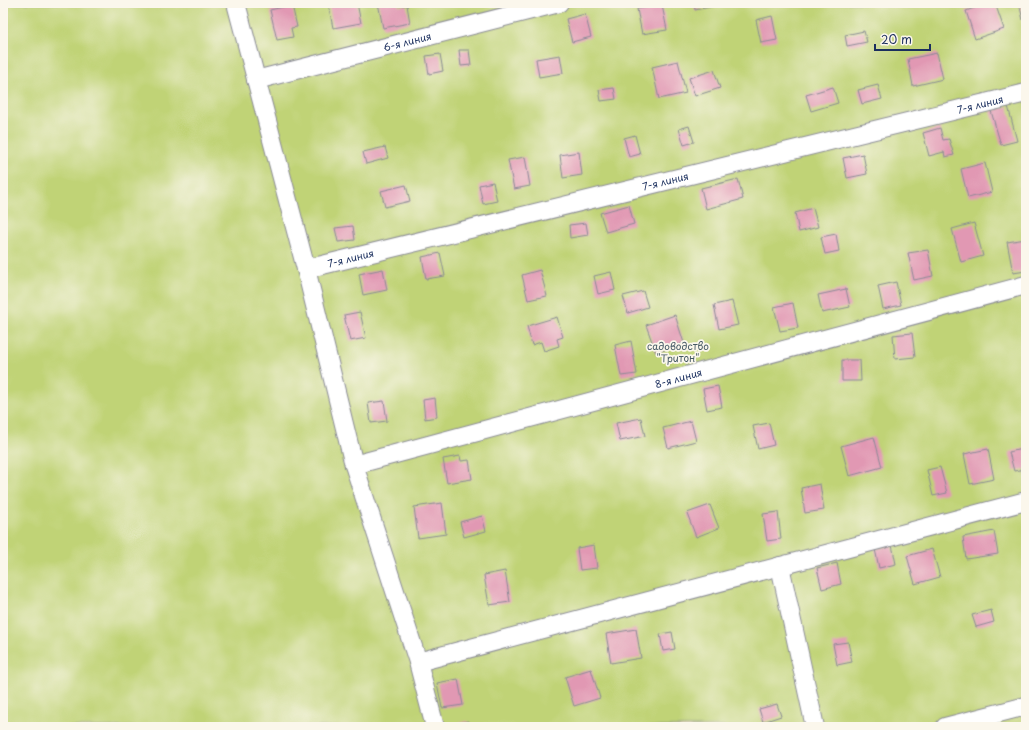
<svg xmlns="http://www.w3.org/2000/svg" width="1029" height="730" font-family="'Playpen Sans',sans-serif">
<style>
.green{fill:#c0d376;stroke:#6e816a}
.building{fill:#e198b3}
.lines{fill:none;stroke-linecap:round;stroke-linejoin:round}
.street-casing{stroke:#888994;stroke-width:20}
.street{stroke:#fff;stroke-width:18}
.labels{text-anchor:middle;stroke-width:3.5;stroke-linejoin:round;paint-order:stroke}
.street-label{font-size:10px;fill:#1b2f5e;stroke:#fbf7ec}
.park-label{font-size:10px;fill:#445864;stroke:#fbf7ec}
</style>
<rect width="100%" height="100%" fill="#fbf7ec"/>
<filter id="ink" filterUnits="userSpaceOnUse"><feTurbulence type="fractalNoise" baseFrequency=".025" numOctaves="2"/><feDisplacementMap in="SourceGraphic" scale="8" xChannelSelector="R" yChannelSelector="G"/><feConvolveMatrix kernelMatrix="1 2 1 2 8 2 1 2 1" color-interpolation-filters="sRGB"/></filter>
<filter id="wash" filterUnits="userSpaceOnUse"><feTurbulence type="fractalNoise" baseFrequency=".012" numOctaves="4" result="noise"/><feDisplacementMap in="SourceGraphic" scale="16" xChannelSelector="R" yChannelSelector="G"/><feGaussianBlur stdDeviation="0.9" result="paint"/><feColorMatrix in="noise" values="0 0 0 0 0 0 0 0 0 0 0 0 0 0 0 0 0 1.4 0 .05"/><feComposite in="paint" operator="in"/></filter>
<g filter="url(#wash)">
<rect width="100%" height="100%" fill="#f6e3cb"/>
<path class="green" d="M 3,3 L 1026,3 L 1026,727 L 3,727 Z"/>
<g id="blocks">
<path class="building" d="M 328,3 L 357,3 L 361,23 L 333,28 Z
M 378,3 L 398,3 L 399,6 L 407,5 L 410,23 L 383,28 Z
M 694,3 L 714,3 L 715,6 L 695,10 Z
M 988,3 L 995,3 L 1004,29 L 975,39 L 966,11 Z
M 1019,3 L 1026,3 L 1026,19 L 1023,20 Z
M 292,5 L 297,27 L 291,28 L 293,37 L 277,40 L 270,10 Z
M 662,5 L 667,30 L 642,34 L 637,9 Z
M 585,14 L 591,37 L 572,42 L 566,19 Z
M 772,16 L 777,40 L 761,43 L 756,20 Z
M 864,31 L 867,42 L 847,46 L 845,35 Z
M 459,50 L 469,50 L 471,65 L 461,66 Z
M 937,53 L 943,79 L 913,86 L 908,59 Z
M 440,54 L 443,71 L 429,74 L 426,56 Z
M 560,55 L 563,73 L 539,77 L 536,59 Z
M 678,61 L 686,93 L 659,99 L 652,67 Z
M 714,70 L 720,88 L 695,96 L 689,78 Z
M 878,85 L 882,99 L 862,104 L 858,90 Z
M 833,87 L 838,103 L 811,111 L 806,95 Z
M 614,88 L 616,99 L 601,101 L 599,90 Z
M 1008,106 L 1017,141 L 1001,145 L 991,111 Z
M 689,126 L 694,142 L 684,145 L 679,129 Z
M 940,128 L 943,140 L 949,139 L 954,155 L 945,157 L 944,152 L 929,156 L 923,133 Z
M 635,135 L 640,154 L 629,157 L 624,138 Z
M 385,147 L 388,158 L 366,164 L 363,152 Z
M 579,152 L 582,175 L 563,178 L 560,155 Z
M 863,154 L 867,174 L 847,178 L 843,158 Z
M 525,157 L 530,186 L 514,189 L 508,160 Z
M 985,163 L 992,192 L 968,198 L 961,169 Z
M 738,179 L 743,199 L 706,209 L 701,188 Z
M 493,182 L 497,201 L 483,204 L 479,185 Z
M 406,185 L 410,201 L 385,207 L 381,191 Z
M 629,205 L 634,224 L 606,232 L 600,213 Z
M 813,208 L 818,227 L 799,232 L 795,213 Z
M 586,223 L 588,235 L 570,238 L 569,225 Z
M 974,223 L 983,256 L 961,262 L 952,229 Z
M 353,226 L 355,240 L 338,242 L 335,228 Z
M 836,234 L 839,251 L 825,254 L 821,237 Z
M 1026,239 L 1026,271 L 1013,273 L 1007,242 Z
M 928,250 L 933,276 L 914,280 L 908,253 Z
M 440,253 L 445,276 L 426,279 L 422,257 Z
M 383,269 L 387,290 L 363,295 L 359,274 Z
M 540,270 L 547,296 L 528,300 L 522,275 Z
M 611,272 L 615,290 L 598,294 L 594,276 Z
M 896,282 L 901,305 L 883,309 L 878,286 Z
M 846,289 L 850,307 L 822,313 L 818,295 Z
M 643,291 L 648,307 L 628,313 L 623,296 Z
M 732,301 L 738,325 L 719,329 L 714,305 Z
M 793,303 L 798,328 L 780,331 L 774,307 Z
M 360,312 L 366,338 L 350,341 L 344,315 Z
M 675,315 L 684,343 L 656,353 L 646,325 Z
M 557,317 L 563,337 L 557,339 L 559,346 L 544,351 L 541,342 L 532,345 L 527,326 Z
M 912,333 L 915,357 L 895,359 L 893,335 Z
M 631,341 L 637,374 L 621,376 L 615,345 Z
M 842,360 L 860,360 L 861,381 L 842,381 Z
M 718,386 L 722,407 L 707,410 L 703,389 Z
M 435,398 L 437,417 L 425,419 L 423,400 Z
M 384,401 L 387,421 L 371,423 L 368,403 Z
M 641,418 L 645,436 L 620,441 L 616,423 Z
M 691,421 L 696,441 L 668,448 L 663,428 Z
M 769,423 L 774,445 L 758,449 L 753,426 Z
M 874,437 L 882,467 L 849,476 L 841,446 Z
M 1026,448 L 1026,469 L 1014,471 L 1009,452 Z
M 988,449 L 994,479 L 970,484 L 964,454 Z
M 460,456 L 461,461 L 469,460 L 472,479 L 447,483 L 443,459 Z
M 940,467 L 947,493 L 933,496 L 927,470 Z
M 820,484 L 824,510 L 805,513 L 801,488 Z
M 442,503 L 446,534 L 418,538 L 414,507 Z
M 710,505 L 719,528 L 696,537 L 687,513 Z
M 778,512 L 781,539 L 767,541 L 763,514 Z
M 482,516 L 486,531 L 464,537 L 460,522 Z
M 994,531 L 998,554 L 966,559 L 963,537 Z
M 594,545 L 597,568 L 580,570 L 577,548 Z
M 892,545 L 896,564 L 879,568 L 875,549 Z
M 932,549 L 940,577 L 915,584 L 907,556 Z
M 837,563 L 841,584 L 822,589 L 817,568 Z
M 505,571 L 510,602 L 489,605 L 484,575 Z
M 991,610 L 994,622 L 976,627 L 972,615 Z
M 636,629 L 641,658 L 611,663 L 606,634 Z
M 672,632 L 675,649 L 663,651 L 660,634 Z
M 848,642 L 852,662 L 837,665 L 833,644 Z
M 591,669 L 600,698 L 574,706 L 565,677 Z
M 458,679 L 463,705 L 442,708 L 437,683 Z
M 777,704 L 781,716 L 763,722 L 759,709 Z
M 468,721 L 470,727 L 451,727 L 451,725 Z"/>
</g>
</g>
<g filter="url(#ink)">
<use href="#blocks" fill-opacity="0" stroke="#888994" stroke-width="1"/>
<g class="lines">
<g class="street-casing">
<g id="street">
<path d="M 236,3 L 306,269 L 354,465 L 418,662 L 435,727"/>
<path id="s1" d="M 256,80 L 559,3"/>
<path id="s2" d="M 306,269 L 1026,93"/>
<path id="s3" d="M 354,465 L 1026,285"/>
<path d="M 780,566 L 815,727"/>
<path d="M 418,662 L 1026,501"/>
<path d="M 945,727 L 1026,706"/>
</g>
</g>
<use href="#street" class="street"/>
</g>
</g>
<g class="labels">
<g class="street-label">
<text dy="4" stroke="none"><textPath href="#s1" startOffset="156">6-я линия</textPath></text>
<text dy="4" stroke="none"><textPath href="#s2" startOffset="694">7-я линия</textPath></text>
<text dy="4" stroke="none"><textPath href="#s2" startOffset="370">7-я линия</textPath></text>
<text dy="4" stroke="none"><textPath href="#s2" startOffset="46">7-я линия</textPath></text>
<text dy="4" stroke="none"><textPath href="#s3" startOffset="336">8-я линия</textPath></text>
</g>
<g class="park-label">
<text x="678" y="350">садоводство<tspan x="678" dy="12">"Тритон"</tspan></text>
</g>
</g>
<rect width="1029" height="730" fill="none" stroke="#fbf7ec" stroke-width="16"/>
<path d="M875 44v6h55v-6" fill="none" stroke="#1b2f5e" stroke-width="2"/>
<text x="881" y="44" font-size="12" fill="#1b2f5e" stroke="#fbf7ec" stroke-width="3" paint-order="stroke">20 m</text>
</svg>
